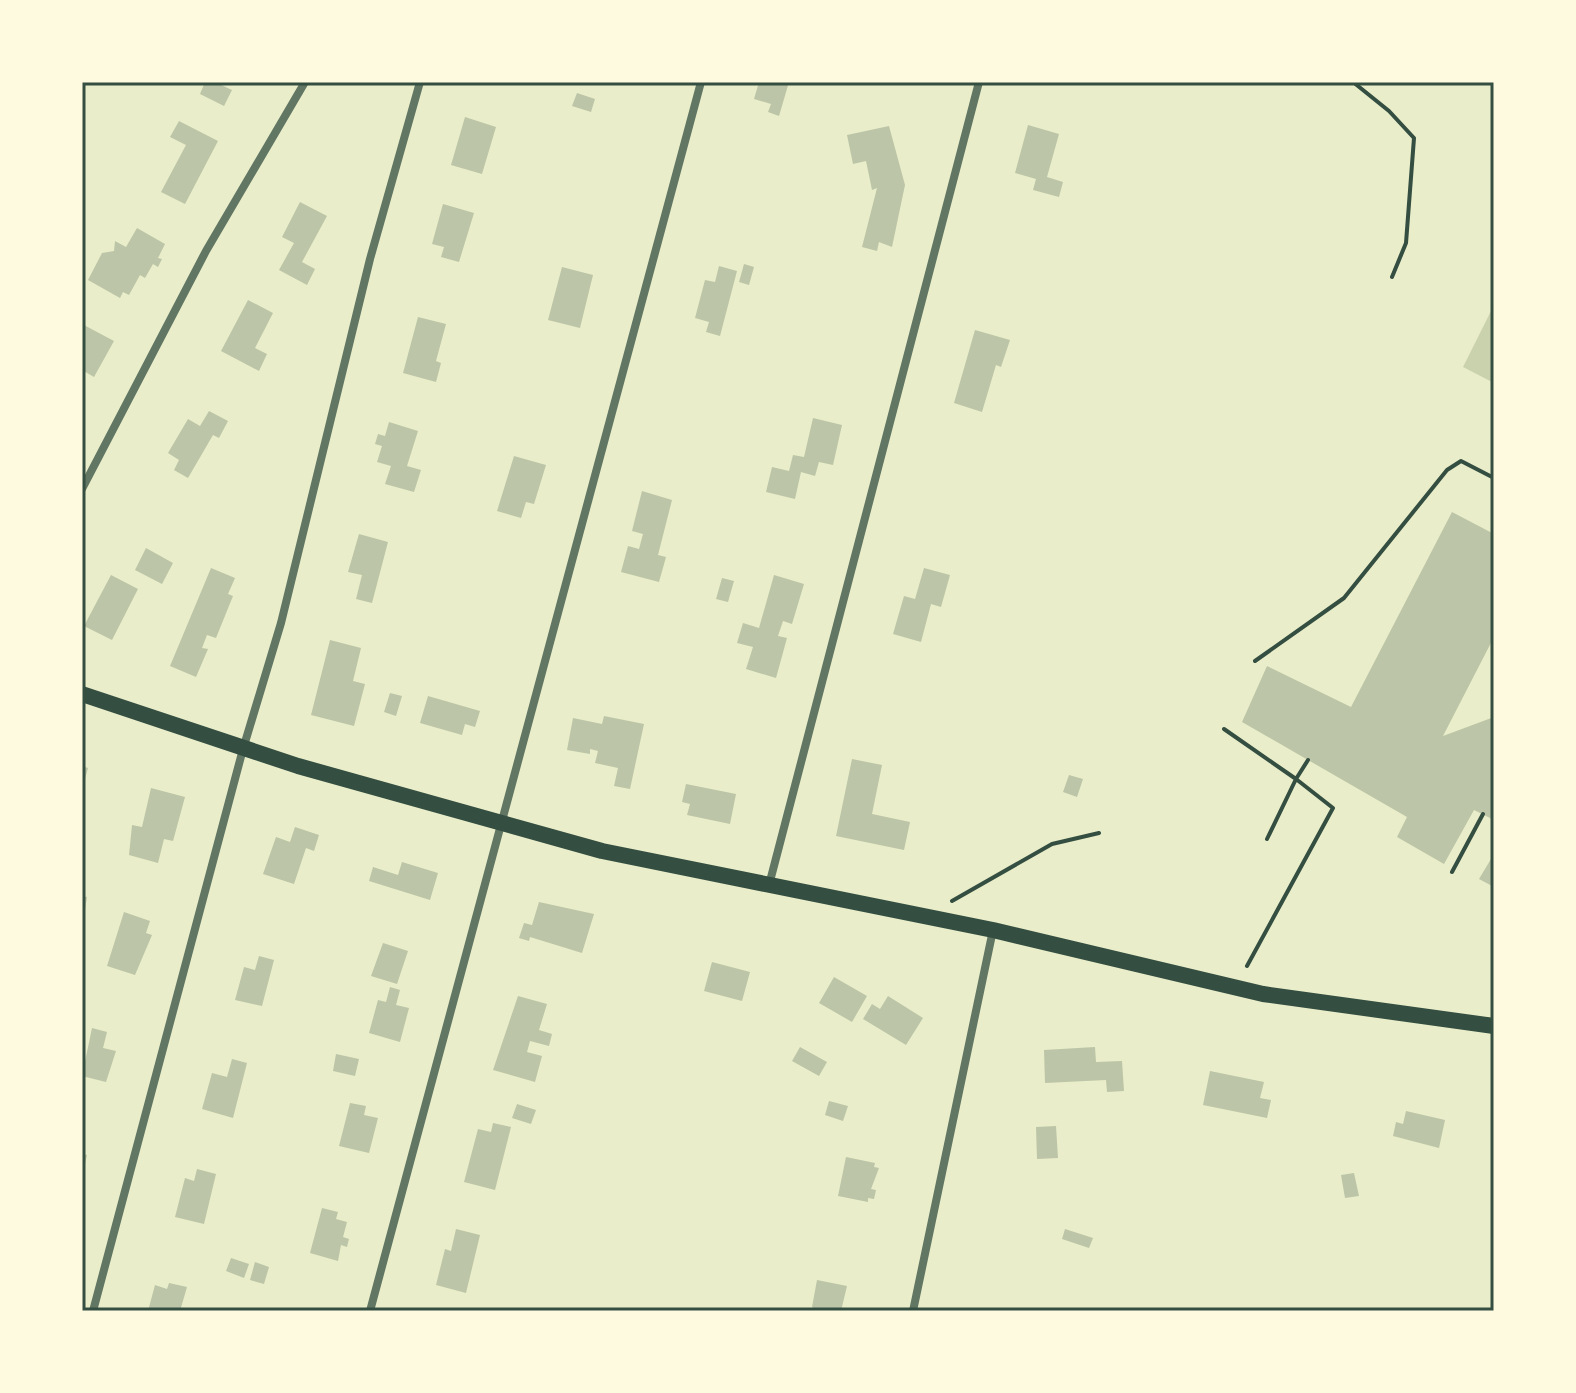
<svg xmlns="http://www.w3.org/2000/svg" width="1576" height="1393" font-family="'Titillium Web',sans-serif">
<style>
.green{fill:#cad2ad}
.building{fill:#bcc5a7}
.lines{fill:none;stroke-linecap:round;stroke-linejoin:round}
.path{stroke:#344e41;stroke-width:4}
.minor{stroke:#617663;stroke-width:8}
.secondary{stroke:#344e41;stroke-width:16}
.neatline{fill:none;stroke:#344e41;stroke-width:3}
</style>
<rect width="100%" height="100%" fill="#e9edc9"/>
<path class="green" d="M 1494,305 L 1494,383 L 1463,367 Z"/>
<path class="building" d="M 205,82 L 215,82 L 232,90 L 224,106 L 200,94 Z
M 759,82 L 789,82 L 779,116 L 768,112 L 771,104 L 754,99 Z
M 577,93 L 595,99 L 591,112 L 572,106 Z
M 465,117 L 496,127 L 482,174 L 451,165 Z
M 179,121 L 218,141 L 185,204 L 161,192 L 186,145 L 170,137 Z
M 1028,125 L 1059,134 L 1047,177 L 1063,182 L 1059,197 L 1033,190 L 1036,179 L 1015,173 Z
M 889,126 L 905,185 L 892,247 L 879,242 L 877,251 L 862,247 L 877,188 L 872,190 L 866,161 L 853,164 L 847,135 Z
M 300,202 L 327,216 L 302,262 L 315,269 L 307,285 L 279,270 L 294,243 L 282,237 Z
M 443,204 L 474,213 L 459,262 L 441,257 L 444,247 L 432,244 Z
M 137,228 L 165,244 L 158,258 L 162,259 L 158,267 L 153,264 L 145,278 L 140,275 L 129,295 L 123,292 L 120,298 L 88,280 L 102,253 L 114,251 L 115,241 L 126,247 Z
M 744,264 L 754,267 L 749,285 L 739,282 Z
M 719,266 L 737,271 L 720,336 L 706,332 L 709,322 L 695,318 L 705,280 L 715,282 Z
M 562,267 L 593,275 L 580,328 L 548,320 Z
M 248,300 L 273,313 L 255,348 L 267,354 L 259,371 L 221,351 Z
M 418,317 L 446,324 L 436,361 L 441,363 L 436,382 L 403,373 Z
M 82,324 L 114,341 L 94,377 L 82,370 Z
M 975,330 L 1010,340 L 1001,367 L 996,365 L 982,412 L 954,403 Z
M 209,411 L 228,421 L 219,438 L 213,435 L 188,478 L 174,470 L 179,460 L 168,453 L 188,419 L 200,426 Z
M 813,418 L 842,425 L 833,465 L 819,462 L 815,476 L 801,472 L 795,499 L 766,492 L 772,467 L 789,471 L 793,455 L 804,457 Z
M 389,422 L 418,431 L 407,466 L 421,470 L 414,492 L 385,484 L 391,466 L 377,462 L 382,446 L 375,444 L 378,434 L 385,436 Z
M 514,456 L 546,465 L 534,504 L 526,502 L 521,518 L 497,511 Z
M 642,491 L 672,500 L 658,555 L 666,557 L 659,582 L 621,572 L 628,546 L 639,549 L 643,534 L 632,531 Z
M 1452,512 L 1494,534 L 1494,637 L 1443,736 L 1494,717 L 1494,820 L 1474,810 L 1444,864 L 1397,837 L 1407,817 L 1242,722 L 1267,666 L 1351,707 Z
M 359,534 L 388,542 L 372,603 L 356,599 L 362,575 L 348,572 Z
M 146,548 L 173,563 L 162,584 L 135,570 Z
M 211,568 L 235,578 L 228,594 L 233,596 L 216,638 L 207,635 L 202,648 L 208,649 L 196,677 L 170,666 Z
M 924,568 L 950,575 L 941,607 L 931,604 L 921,642 L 893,634 L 904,596 L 915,599 Z
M 111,575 L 138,589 L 112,640 L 84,626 Z
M 774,575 L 804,584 L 792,624 L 783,621 L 778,636 L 787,638 L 776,678 L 746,669 L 753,647 L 737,643 L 743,623 L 759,628 Z
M 722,578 L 734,581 L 728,602 L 716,599 Z
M 330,640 L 361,648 L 353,681 L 365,684 L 354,726 L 311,715 Z
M 390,693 L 402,696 L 396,716 L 384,712 Z
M 428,696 L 480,711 L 475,727 L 465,724 L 462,735 L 420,723 Z
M 604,716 L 644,724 L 630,789 L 614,786 L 618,768 L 595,763 L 598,751 L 590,749 L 590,754 L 567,750 L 573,718 L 602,724 Z
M 852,759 L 882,765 L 872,814 L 910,822 L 904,850 L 836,836 Z
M 82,766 L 88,768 L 83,786 L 82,786 Z
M 1069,775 L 1083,779 L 1077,797 L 1063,792 Z
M 686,784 L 736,794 L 730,824 L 687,815 L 690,804 L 682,802 Z
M 151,788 L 185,797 L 173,841 L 164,839 L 158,863 L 129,855 L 132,825 L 142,827 Z
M 295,827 L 319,835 L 314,851 L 306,848 L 294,884 L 263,874 L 276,837 L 290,842 Z
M 1494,854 L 1494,887 L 1479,879 Z
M 402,862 L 438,873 L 430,900 L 369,881 L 373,867 L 398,875 Z
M 82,896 L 87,897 L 84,916 L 82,916 Z
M 539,902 L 594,914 L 582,953 L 530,937 L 529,941 L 519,938 L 524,923 L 532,925 Z
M 124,912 L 150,921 L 146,933 L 152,935 L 135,975 L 107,966 Z
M 383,943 L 408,951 L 397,984 L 371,976 Z
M 259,956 L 274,960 L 262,1006 L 235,1000 L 244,967 L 255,970 Z
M 712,962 L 750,972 L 742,1001 L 704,991 Z
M 834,977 L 867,996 L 852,1022 L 819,1003 Z
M 390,987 L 400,990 L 396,1005 L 409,1008 L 400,1042 L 369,1033 L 378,1000 L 386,1002 Z
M 518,996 L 547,1004 L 539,1030 L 552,1034 L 549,1046 L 530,1041 L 527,1052 L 542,1056 L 535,1082 L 493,1070 Z
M 888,996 L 923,1018 L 906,1045 L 863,1019 L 872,1004 L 880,1009 Z
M 92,1028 L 107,1032 L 103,1048 L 116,1051 L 106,1082 L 82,1076 Z
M 800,1047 L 827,1062 L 819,1076 L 792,1061 Z
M 1095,1047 L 1096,1062 L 1122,1061 L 1124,1091 L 1107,1092 L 1106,1080 L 1045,1083 L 1044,1050 Z
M 336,1054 L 359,1059 L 355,1076 L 333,1071 Z
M 232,1059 L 247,1063 L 233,1118 L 202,1109 L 212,1073 L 227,1077 Z
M 1210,1071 L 1264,1082 L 1260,1098 L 1271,1100 L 1267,1118 L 1203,1105 Z
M 829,1101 L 848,1106 L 843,1121 L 825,1115 Z
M 350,1103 L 366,1106 L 364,1115 L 378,1118 L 369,1153 L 339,1146 Z
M 517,1104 L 536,1110 L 531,1124 L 512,1118 Z
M 1406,1111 L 1445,1120 L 1439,1148 L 1393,1136 L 1396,1122 L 1403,1124 Z
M 493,1123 L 511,1127 L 495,1190 L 464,1182 L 478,1129 L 491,1132 Z
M 1056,1126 L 1058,1158 L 1037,1159 L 1036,1127 Z
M 82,1154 L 87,1155 L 83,1173 L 82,1173 Z
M 846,1157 L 875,1163 L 874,1167 L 879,1168 L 871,1189 L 876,1190 L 874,1199 L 868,1198 L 868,1202 L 838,1196 Z
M 197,1169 L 216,1174 L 204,1224 L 175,1217 L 185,1178 L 194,1181 Z
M 1354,1173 L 1359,1196 L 1345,1198 L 1341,1175 Z
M 322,1208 L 338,1212 L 336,1219 L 347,1222 L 343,1237 L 349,1239 L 347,1247 L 341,1245 L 338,1261 L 310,1253 Z
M 456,1229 L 480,1235 L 466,1293 L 436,1285 L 445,1249 L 451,1251 Z
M 1065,1229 L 1093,1238 L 1089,1248 L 1062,1239 Z
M 231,1258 L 249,1264 L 244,1278 L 226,1271 Z
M 255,1262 L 269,1267 L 264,1284 L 250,1280 Z
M 817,1280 L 847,1286 L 841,1311 L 817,1311 L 812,1307 Z
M 169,1283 L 187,1287 L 180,1311 L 148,1311 L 155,1285 L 167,1289 Z"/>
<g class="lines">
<path class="path" d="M 1353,82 L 1389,111 L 1414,138 L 1406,243 L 1392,277
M 1255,661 L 1344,598 L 1447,470 L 1461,461 L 1494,478
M 1224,729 L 1296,779 L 1267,839
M 1452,872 L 1483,814
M 952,901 L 1052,844 L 1099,833
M 1247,966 L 1333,808 L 1296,779 L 1308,760"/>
<path class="minor" d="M 82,489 L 206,251 L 305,82
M 769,885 L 979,82
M 93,1311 L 243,749 L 281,623 L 370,259 L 420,82
M 370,1311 L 701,82
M 913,1311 L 993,930"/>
<path class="secondary" d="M 82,694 L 298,766 L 602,851 L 993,930 L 1263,994 L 1494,1026"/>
</g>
<rect width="1576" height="1393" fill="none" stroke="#fefae0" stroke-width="168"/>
<rect x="84" y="84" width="1408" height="1225" class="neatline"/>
</svg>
